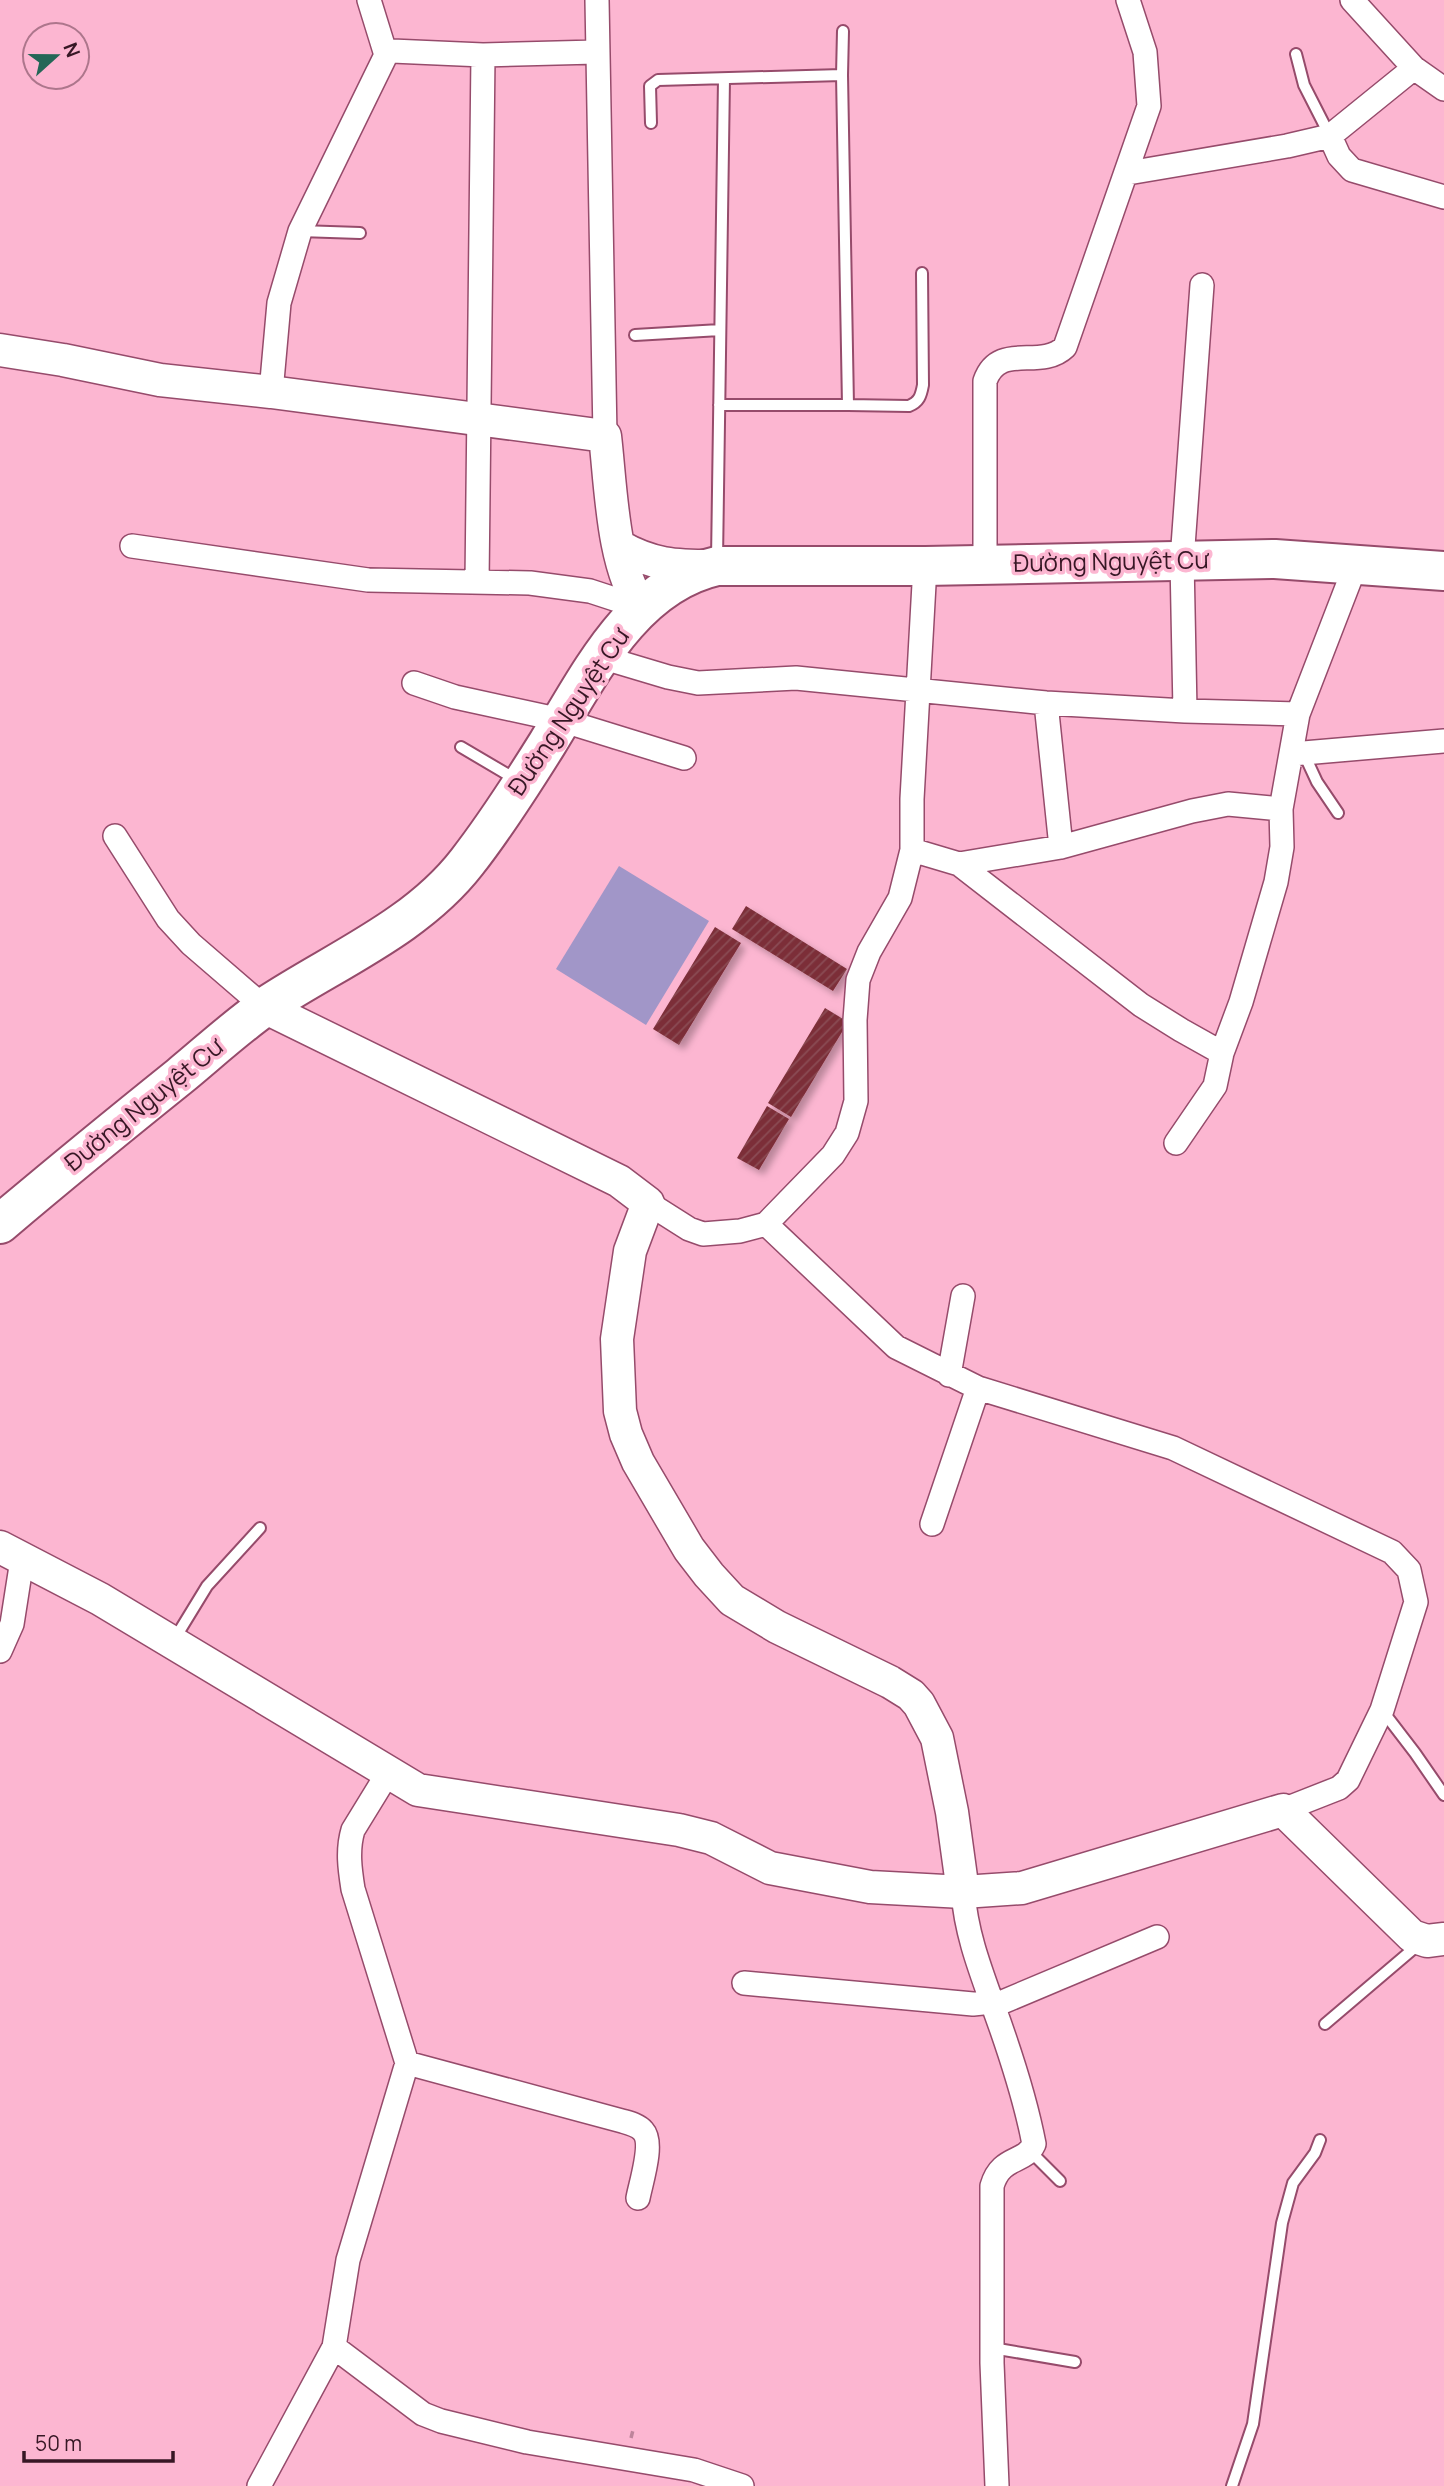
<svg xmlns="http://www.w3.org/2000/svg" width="1444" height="2486" font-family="Manrope,sans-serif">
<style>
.green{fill:#a196c8}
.building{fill:url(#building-hatch);filter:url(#shadow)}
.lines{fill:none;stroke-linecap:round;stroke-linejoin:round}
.lane-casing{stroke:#964b6b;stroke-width:14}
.street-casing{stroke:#964b6b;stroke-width:26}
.secondary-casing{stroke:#964b6b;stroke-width:35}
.highway-casing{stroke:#964b6b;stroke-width:42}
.path{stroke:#be849b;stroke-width:3.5;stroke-dasharray:7 3.5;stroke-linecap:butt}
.lane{stroke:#fff;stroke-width:10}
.street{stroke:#fff;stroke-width:23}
.secondary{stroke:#fff;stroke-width:32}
.highway{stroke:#fff;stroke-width:38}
.labels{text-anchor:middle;stroke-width:7;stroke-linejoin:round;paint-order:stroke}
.street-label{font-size:24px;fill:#371725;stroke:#fcb6d1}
</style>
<defs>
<pattern id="building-hatch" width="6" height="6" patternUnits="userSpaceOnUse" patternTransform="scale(1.75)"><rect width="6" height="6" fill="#7c2f39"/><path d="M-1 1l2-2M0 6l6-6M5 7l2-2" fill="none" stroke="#8a4b54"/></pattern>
<filter id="shadow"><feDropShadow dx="5" dy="5" stdDeviation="3.5" flood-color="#0004"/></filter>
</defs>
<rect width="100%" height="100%" fill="#fcb6d1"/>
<path class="green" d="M 619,866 L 709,921 L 646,1025 L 556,969 Z"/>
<path class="building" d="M 746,906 L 847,969 L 833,991 L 732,929 Z
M 715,927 L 741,943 L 679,1045 L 653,1029 Z
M 825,1008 L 848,1022 L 791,1117 L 768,1103 Z
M 767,1106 L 789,1119 L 759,1170 L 737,1158 Z"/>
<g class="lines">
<g class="lane-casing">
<path id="lane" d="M 1296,54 L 1304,85 L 1330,136
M 651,123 L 650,86 L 658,80 L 842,75
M 300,231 L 360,233
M 635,335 L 720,330
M 719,405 L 848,405 L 842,75 L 843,31
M 848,405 L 909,406 C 919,402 921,396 923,385 L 922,273
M 717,560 L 724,79
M 461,747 L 517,780
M 1304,754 L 1317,782 L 1338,813
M 174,1640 L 207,1586 L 260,1528
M 1382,1710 L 1415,1753 L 1444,1795
M 1325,2024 L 1419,1944
M 1030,2151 L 1060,2181
M 992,2348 L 1075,2362
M 1232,2486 L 1253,2424 L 1282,2223 L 1293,2183 L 1315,2153 L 1320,2140"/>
</g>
<g class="street-casing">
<path id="street" d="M 369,0 L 386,55
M 597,0 L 605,436
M 1352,0 L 1414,68 L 1444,89
M 1330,136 L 1414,68
M 1128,173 L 1287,146 L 1330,136 L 1339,156 L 1352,170 L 1444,197
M 271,392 L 279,303 L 300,231 L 386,55 L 392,51 L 483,55 L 596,52
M 132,546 L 368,580 L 530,583 L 590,591 L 642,608
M 985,564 L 985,381 C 999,341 1040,371 1065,347 L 1149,106 L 1145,52 L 1128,0
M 477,582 L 483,55
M 601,657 L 668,677 L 698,683 L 796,678 L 1046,703 L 1185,711 L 1298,714
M 414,683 L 455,697 L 561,720 L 684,758
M 1046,703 L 1061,847
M 1185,711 L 1182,560 L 1202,285
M 1292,754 L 1444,741
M 115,836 L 168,919 L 191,944 L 264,1007
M 912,850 L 959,864 L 1141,1005 L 1181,1030 L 1222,1053 L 1241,1002 L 1276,882 L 1282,847 L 1281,809 L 1298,714 L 1356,564
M 959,864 L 1061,847 L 1192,811 L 1228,804 L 1281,809
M 1176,1143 L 1215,1086 L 1222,1053
M 648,1203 L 689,1229 L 703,1234 L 740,1231 L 766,1224 L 833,1155 L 847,1133 L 856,1101 L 855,1020 L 858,980 L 869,952 L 900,898 L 912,850 L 912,799 L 925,566
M 766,1224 L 896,1347 L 978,1388 L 1173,1448 L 1392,1552 L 1409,1570 L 1416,1602 L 1382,1710 L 1348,1780 L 1339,1788 L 1283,1810
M 949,1375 L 963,1296
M 932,1524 L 978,1388
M 0,1651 L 12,1624 L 22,1560
M 963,1892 C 966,1933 980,1969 994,2008 C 1010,2052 1025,2097 1034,2144 C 1025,2164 1001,2155 992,2186 L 992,2363 L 997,2486
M 744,1983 L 973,2004 L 992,2002
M 993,2006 L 1157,1937
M 407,2063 L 622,2121 C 629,2123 638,2125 643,2131 C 654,2143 641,2182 638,2198
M 334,2347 L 423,2414 L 441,2421 L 527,2442 L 694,2470 L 742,2486
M 259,2486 L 334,2347 L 348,2260 L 407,2063 L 353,1889 C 350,1870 347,1850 353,1830 L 388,1773"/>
</g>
<g class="secondary-casing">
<path id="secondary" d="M 0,350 L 63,360 L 160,380 L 271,392 L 605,436 C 611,487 612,566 642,608
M 619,546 C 652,565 675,566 712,566
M 264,1007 L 619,1181 L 648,1203 L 630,1251 L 617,1339 L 620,1411 L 626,1434 L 638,1462 L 689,1549 L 709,1575 L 732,1600 L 777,1627 L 890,1682 L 911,1695 L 919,1704 L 937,1738 L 952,1812 L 963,1892
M 0,1547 L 100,1599 L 418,1790 L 679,1830 L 711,1838 L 770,1868 L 870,1887 L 963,1892 L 1022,1888 L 1283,1810 L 1412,1936 L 1427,1941 L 1444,1939"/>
</g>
<g class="highway-casing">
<path id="highway" d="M 0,1224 C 59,1174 119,1125 180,1076 C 208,1053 236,1027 266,1006 C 334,961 416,928 467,862 C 496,825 522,784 547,744 C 589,676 632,585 717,566 L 925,566 L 1275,559 L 1444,571"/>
</g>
<path class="path" d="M 631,2438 L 633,2430"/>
<use href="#lane" class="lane"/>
<use href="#street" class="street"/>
<use href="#secondary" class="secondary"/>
<use href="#highway" class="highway"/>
</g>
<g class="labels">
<g class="street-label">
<text transform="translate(1111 562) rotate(-1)" y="8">Đường Nguyệt Cư</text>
<text transform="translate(569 712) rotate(-56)" y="8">Đường Nguyệt Cư</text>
<text transform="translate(144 1105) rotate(-39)" y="8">Đường Nguyệt Cư</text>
</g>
</g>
<g transform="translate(56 56) rotate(69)"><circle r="33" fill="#fcb6d1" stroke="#ad768c" stroke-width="2"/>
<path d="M0-5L12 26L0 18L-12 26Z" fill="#246757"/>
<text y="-10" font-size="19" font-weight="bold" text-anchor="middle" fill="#371725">N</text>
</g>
<path d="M24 2451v10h149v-10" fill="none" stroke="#371725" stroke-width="3.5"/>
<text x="35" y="2451" font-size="21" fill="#371725" stroke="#fcb6d1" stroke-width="5" paint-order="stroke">50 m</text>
</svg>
